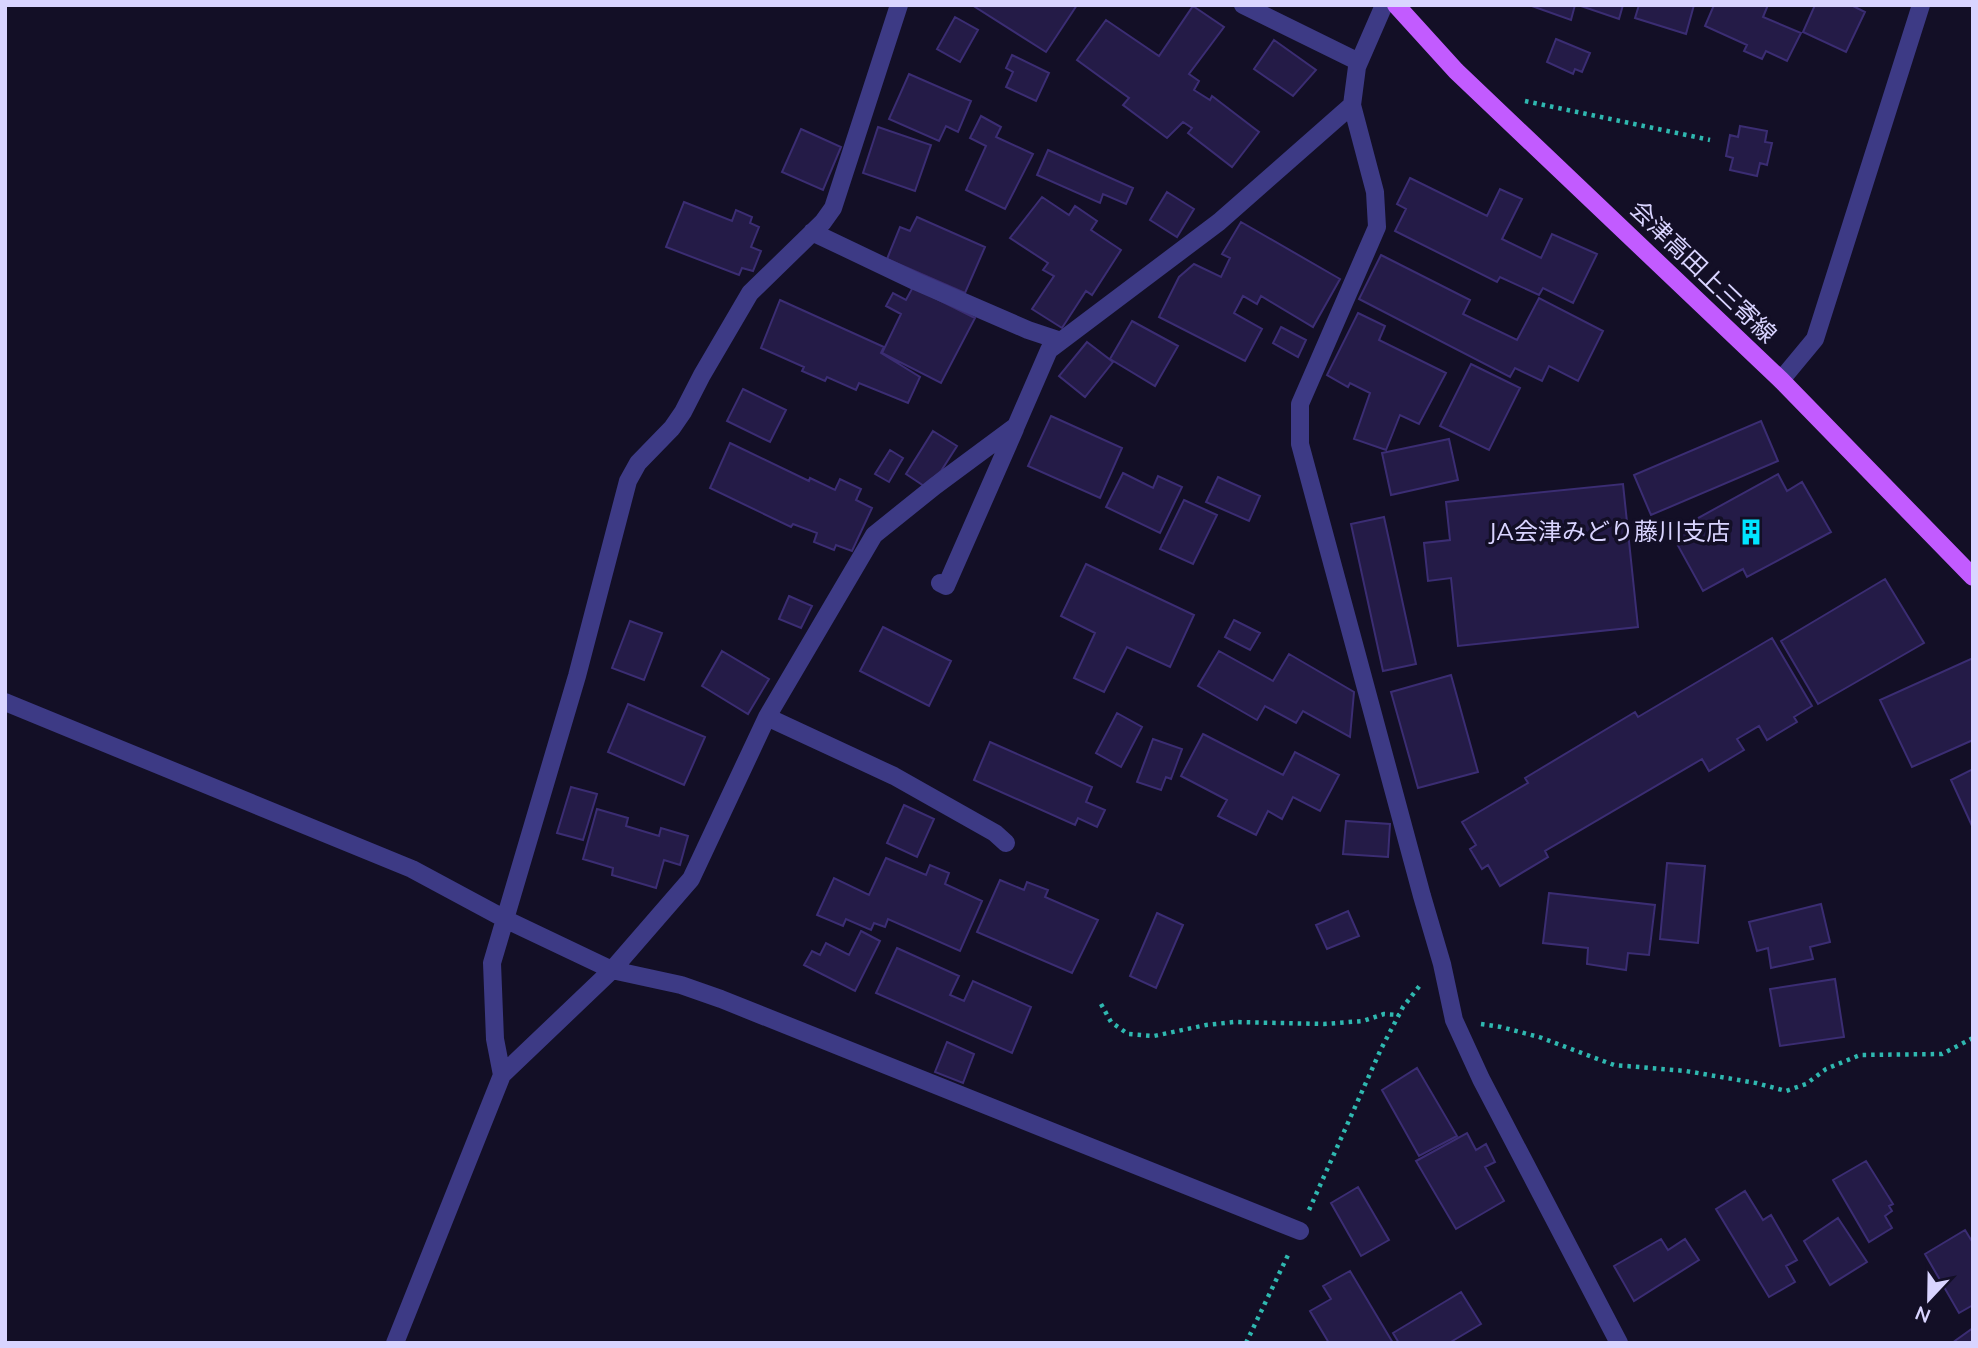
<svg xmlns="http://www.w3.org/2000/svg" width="1978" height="1348" font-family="Mulish,'Noto Sans JP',sans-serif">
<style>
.building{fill:#241b47;stroke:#3b2d73;stroke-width:2}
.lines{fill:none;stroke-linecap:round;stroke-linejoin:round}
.path{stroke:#2fb8b0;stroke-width:4.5;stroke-dasharray:3.5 5;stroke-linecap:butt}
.minor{stroke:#3d3a85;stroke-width:18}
.primary{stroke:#c25bff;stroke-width:18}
.labels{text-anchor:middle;stroke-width:7;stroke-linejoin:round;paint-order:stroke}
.street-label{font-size:24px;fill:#d9d4ff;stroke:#130f26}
.poi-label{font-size:24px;fill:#d9d4ff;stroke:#130f26;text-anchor:end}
</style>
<rect width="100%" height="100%" fill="#130f26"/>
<path class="building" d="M 972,5 L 1077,5 L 1046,52 Z
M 1529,5 L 1575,5 L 1571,20 Z
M 1578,5 L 1623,5 L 1619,19 Z
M 1639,5 L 1694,5 L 1686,34 L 1635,18 Z
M 1714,5 L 1768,5 L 1763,17 L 1801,33 L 1787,61 L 1766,51 L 1762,59 L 1744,51 L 1747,45 L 1705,26 Z
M 1815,5 L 1851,5 L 1865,12 L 1846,52 L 1803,32 Z
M 1193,6 L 1224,27 L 1189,74 L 1199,81 L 1194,90 L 1210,100 L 1212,96 L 1259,132 L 1232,167 L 1188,133 L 1192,128 L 1183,122 L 1167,138 L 1123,105 L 1129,98 L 1077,60 L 1106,20 L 1159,56 Z
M 955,17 L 978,30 L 960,62 L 937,49 Z
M 1556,39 L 1590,53 L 1582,72 L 1575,69 L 1573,74 L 1547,62 Z
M 1274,40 L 1316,70 L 1293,96 L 1254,69 Z
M 1012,55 L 1049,73 L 1036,101 L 1006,87 L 1013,72 L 1006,68 Z
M 909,74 L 971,101 L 958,132 L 946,126 L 939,141 L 889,119 Z
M 981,116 L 1001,127 L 996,137 L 1033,154 L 1005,209 L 966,190 L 986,146 L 970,138 Z
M 1740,126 L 1767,131 L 1765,142 L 1772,143 L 1767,165 L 1760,163 L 1757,176 L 1730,170 L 1733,158 L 1726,156 L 1730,135 L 1738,137 Z
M 878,127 L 931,145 L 915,191 L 863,173 Z
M 801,129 L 841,147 L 823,190 L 782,172 Z
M 1048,150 L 1133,188 L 1126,204 L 1103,194 L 1100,203 L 1037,175 Z
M 1410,178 L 1487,216 L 1500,189 L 1522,199 L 1502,239 L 1541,258 L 1552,234 L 1597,254 L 1573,303 L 1543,288 L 1539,295 L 1500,277 L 1497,282 L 1395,231 L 1406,209 L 1397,204 Z
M 1167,192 L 1194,209 L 1177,237 L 1150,220 Z
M 1042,197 L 1069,215 L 1075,206 L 1097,221 L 1091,230 L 1121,250 L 1092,295 L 1086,291 L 1062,328 L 1032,309 L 1054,276 L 1043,270 L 1048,263 L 1010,238 Z
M 684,202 L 732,221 L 736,210 L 752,217 L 750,223 L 759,227 L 751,247 L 761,251 L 753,271 L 742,268 L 739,275 L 666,247 Z
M 917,217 L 985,247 L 965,293 L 887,259 L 900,227 L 910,231 Z
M 1241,222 L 1340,279 L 1313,327 L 1261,296 L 1257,304 L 1243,296 L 1234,313 L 1262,329 L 1245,361 L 1159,317 L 1179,277 L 1194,264 L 1221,277 L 1230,258 L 1222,254 Z
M 1381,255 L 1470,300 L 1463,314 L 1517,340 L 1539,298 L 1603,331 L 1578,381 L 1549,366 L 1542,381 L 1515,368 L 1510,377 L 1359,299 Z
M 913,287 L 975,318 L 941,383 L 882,353 L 901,314 L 886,306 L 893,293 L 906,300 Z
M 780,300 L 884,347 L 881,353 L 920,377 L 908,403 L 859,383 L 856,390 L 827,377 L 825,381 L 802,371 L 804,367 L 761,348 Z
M 1358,313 L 1385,326 L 1379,340 L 1446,373 L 1419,424 L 1400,415 L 1386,450 L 1354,439 L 1370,393 L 1350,383 L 1348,387 L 1327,375 Z
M 1132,321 L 1178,346 L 1155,386 L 1110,359 Z
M 1281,327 L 1306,340 L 1298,357 L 1273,343 Z
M 1087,342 L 1113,362 L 1085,397 L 1059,376 Z
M 1471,364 L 1520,388 L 1489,450 L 1440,426 Z
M 743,389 L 786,410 L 770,442 L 727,421 Z
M 1051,416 L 1122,448 L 1100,498 L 1028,466 Z
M 1761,421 L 1778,461 L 1651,515 L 1634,475 Z
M 933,431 L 957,446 L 941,471 L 924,486 L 906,474 Z
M 1449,439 L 1458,480 L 1391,495 L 1382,453 Z
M 730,443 L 809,481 L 810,478 L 835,490 L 840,479 L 861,489 L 856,500 L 872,508 L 852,551 L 836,545 L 834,550 L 814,542 L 817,533 L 793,524 L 791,527 L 710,488 Z
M 890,450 L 903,458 L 889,482 L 875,474 Z
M 1123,473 L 1153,488 L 1158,476 L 1182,487 L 1160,533 L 1106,507 Z
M 1778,474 L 1787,491 L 1802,482 L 1831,532 L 1747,577 L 1743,569 L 1703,591 L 1671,533 Z
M 1218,477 L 1260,496 L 1249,521 L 1206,502 Z
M 1623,484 L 1638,627 L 1458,646 L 1451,578 L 1428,581 L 1424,543 L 1450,540 L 1446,502 Z
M 1184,500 L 1217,515 L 1193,564 L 1160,549 Z
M 1384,517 L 1416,664 L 1383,671 L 1351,524 Z
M 1086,564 L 1194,615 L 1170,667 L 1127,647 L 1104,692 L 1074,678 L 1095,633 L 1061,616 Z
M 1885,579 L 1924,643 L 1818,704 L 1781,641 Z
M 789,596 L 812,606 L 801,628 L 779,619 Z
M 1234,620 L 1260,633 L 1250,650 L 1225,637 Z
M 630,621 L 662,633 L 644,680 L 612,668 Z
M 883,627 L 951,661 L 929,706 L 860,671 Z
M 1772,638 L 1812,706 L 1794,717 L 1797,722 L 1767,740 L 1759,726 L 1737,739 L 1744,750 L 1709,771 L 1702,759 L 1545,851 L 1548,857 L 1500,886 L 1488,865 L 1482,869 L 1470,849 L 1476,845 L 1462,822 L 1528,783 L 1525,778 L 1635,712 L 1638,717 Z
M 722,651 L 769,679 L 748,714 L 702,686 Z
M 1219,651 L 1273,681 L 1289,654 L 1354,692 L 1350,737 L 1303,711 L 1296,723 L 1265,706 L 1257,720 L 1198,686 Z
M 1973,658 L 1973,740 L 1912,767 L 1880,700 Z
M 1451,675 L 1478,772 L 1418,788 L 1391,692 Z
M 628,704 L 705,737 L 684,785 L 608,752 Z
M 1117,713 L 1142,727 L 1121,767 L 1096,753 Z
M 1203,734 L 1283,775 L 1295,752 L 1339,775 L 1320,811 L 1293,797 L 1282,819 L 1268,811 L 1256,835 L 1218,816 L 1227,800 L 1181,776 Z
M 1153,739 L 1182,749 L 1171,779 L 1166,777 L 1161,790 L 1137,782 Z
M 990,742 L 1092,787 L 1086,802 L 1105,810 L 1097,827 L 1078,818 L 1075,825 L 974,780 Z
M 1973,769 L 1973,828 L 1951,780 Z
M 571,787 L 597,794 L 583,840 L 557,833 Z
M 904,805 L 934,819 L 917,857 L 887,843 Z
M 597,809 L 628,818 L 626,826 L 659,836 L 661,828 L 688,836 L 680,865 L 664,860 L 656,888 L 612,875 L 613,868 L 583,859 Z
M 1346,821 L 1390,824 L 1388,857 L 1343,854 Z
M 886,858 L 926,875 L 930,865 L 949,873 L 945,884 L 982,901 L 960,951 L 888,919 L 885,927 L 874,923 L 871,930 L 846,919 L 843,926 L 817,915 L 834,878 L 869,895 Z
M 1667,863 L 1705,866 L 1698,943 L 1660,939 Z
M 1000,880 L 1024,890 L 1027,882 L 1048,890 L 1045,897 L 1098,920 L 1072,973 L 977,932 Z
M 1549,893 L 1655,905 L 1649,955 L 1628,953 L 1626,970 L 1587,964 L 1588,948 L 1543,943 Z
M 1821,904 L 1830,942 L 1810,947 L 1813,959 L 1771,968 L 1768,948 L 1757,951 L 1749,922 Z
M 1348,911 L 1359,936 L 1327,949 L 1316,925 Z
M 1157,913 L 1183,925 L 1156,988 L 1130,976 Z
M 861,931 L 880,941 L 855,991 L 804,965 L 812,951 L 820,955 L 826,943 L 849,955 Z
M 897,948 L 959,976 L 950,995 L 964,1001 L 973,981 L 1031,1007 L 1012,1053 L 876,993 Z
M 1835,979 L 1844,1037 L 1780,1046 L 1770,989 Z
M 947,1042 L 974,1054 L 963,1083 L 935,1072 Z
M 1417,1068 L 1457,1136 L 1419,1156 L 1382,1090 Z
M 1467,1133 L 1476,1150 L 1486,1144 L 1495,1162 L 1485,1167 L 1504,1201 L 1456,1229 L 1416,1161 Z
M 1866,1161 L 1893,1204 L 1889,1206 L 1892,1211 L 1885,1216 L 1892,1228 L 1869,1242 L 1833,1180 Z
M 1358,1187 L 1389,1240 L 1361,1256 L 1331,1203 Z
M 1745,1191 L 1763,1220 L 1771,1215 L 1797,1260 L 1786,1266 L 1795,1282 L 1769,1297 L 1716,1209 Z
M 1838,1218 L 1867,1262 L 1830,1285 L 1804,1241 Z
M 1965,1230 L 1973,1243 L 1973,1305 L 1959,1313 L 1925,1254 Z
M 1661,1239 L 1668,1250 L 1685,1239 L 1699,1260 L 1634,1301 L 1614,1266 Z
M 1350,1271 L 1393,1343 L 1329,1343 L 1310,1311 L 1331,1299 L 1323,1286 Z
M 1461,1292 L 1481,1324 L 1449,1343 L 1399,1343 L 1393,1333 Z
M 1973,1328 L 1973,1343 L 1952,1343 Z"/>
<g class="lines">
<path class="path" d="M 1525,101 L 1710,140
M 1101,1004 L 1111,1022 L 1128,1034 L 1154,1036 L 1206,1025 L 1234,1022 L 1324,1024 L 1363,1021 L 1384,1014 L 1399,1015
M 1481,1024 L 1501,1027 L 1539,1037 L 1614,1065 L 1686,1071 L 1756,1083 L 1786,1091 L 1806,1084 L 1826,1069 L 1860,1055 L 1942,1054 L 1973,1038
M 1309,1210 L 1381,1049 L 1403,1007 L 1421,984
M 1246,1343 L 1289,1253"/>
<path class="minor" d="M 1243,5 L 1359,62
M 1384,5 L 1357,67 L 1352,105 L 1375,192 L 1377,227 L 1300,404 L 1300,444 L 1422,896 L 1442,964 L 1454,1020 L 1481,1079 L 1619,1343
M 812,232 L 915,281 L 1028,330 L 1061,341
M 1781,380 L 1815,339 L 1921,5
M 940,583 L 946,586 L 1015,429
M 5,702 L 412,869 L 505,919 L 612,970 L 681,985 L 721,999 L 1300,1231
M 767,717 L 894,776 L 995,833 L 1006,843
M 502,1075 L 495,1039 L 492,963 L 577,676 L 628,481 L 638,463 L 672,428 L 683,412 L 702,375 L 750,293 L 823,222 L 833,208 L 899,5
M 395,1343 L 502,1075 L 612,970 L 691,879 L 767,717 L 874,535 L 935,486 L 1016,426 L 1049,350 L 1219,222 L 1352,105"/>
<path class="primary" d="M 1396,5 L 1456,71 L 1781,380 L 1973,577"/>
</g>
<defs>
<g id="building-bare" transform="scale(2.1)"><path d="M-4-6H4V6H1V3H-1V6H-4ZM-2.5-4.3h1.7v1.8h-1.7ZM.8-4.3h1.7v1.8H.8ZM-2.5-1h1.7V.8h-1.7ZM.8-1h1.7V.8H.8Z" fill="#00e5ff" stroke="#130f26" stroke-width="2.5" paint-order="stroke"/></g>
</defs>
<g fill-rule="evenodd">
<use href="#building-bare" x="1751" y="532"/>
</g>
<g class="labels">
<g class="street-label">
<text transform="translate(1703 272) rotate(44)" y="8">会津高田上三寄線</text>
</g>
<g class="poi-label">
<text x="1730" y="540">JA会津みどり藤川支店</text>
</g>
</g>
<rect width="1978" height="1348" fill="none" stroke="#d9d4ff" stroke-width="14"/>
<g transform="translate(1929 1299) rotate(202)" stroke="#130f26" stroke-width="5" paint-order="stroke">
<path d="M0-5L12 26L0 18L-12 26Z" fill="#d9d4ff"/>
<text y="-10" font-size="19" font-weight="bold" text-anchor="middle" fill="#d9d4ff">N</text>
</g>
</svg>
